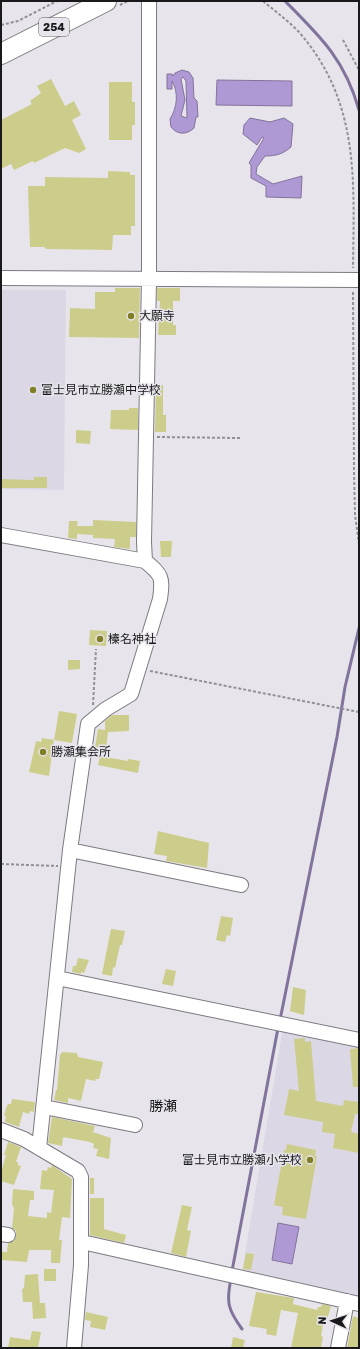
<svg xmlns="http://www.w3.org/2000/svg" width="360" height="1349" font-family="Rubik,'Noto Sans JP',sans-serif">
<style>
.built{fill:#dcd7e5}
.water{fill:#af99d4;stroke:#82739c;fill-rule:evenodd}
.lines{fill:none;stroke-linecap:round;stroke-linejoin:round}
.stream{stroke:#82739c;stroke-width:3}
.building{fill:#cdcd8b}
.minor-casing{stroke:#7c7a80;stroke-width:16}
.highway-casing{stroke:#7c7a80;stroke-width:22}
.path{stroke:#919094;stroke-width:2;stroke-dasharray:3 2;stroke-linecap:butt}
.minor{stroke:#fff;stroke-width:14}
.highway{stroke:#fff;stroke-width:20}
.poi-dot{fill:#807f27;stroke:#e7e5eb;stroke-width:1.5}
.labels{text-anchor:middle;stroke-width:3;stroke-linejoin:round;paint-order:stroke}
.shield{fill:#e7e5eb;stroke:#575659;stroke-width:1}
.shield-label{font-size:11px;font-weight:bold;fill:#19191b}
.poi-label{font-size:12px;fill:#19191b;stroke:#e7e5eb;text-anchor:start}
.quarter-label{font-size:14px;fill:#19191b;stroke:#e7e5eb}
</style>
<rect width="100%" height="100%" fill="#e7e5eb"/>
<path class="built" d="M 1,290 L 66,290 L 64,490 L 1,489 Z
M 283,1028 L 359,1043 L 359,1304 L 241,1277 Z"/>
<path class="water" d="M 182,70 L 189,72 L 193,78 L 194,98 L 197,101 L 198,117 L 196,117 L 194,128 C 187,135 177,135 171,127 L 170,119 C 177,108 179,93 172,81 L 172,89 L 167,89 L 167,74 L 172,74 L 173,76 L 175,73 ZM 183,77 L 186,81 L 187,118 L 181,116 L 185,100 L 181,79 Z
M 217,80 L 292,81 L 292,106 L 216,105 Z
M 250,118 L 270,122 L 284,118 L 293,124 L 291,147 C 283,154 276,156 265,156 L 257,167 L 256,174 L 273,184 L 302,176 L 301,198 L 266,197 L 266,186 L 251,178 L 251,165 L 249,163 L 264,138 L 262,137 L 257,145 L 243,134 L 244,125 Z
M 278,1223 L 299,1227 L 292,1264 L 272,1260 Z"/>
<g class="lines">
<path class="stream" d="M 285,1 C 321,37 345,60 359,110
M 280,1020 L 337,737 L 345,687 L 359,628
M 232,1271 L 278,1028
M 231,1279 C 226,1302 228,1310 242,1329"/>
</g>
<path class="building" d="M 51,79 L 65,106 L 74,101 L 81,115 L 72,120 L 86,149 L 79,153 L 65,148 L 34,163 L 33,161 L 14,170 L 11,164 L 1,169 L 1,120 L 32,104 L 30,101 L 41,93 L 37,86 Z
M 109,82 L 132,82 L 132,102 L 135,102 L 135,125 L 132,125 L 132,140 L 109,140 Z
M 108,171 L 130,172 L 130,175 L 135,175 L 135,226 L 131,226 L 131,235 L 113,235 L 112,250 L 46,249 L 44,247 L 30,247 L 28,186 L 45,186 L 45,177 L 108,178 Z
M 115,288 L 140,288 L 139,338 L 69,337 L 70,308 L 95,309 L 95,292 L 115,292 Z
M 157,288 L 180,288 L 180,301 L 173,301 L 173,325 L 176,325 L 176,335 L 158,335 L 160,301 L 157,301 Z
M 156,385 L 163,385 L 163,415 L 166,415 L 166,432 L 155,432 Z
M 129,408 L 138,408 L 138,430 L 110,429 L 111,410 L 129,410 Z
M 76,430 L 91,431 L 90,444 L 76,443 Z
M 34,477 L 47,477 L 47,488 L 1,488 L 1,479 L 34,480 Z
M 93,520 L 136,522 L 136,537 L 130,537 L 130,549 L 114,547 L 115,539 L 93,538 L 93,535 L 77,534 L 77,539 L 68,538 L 69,521 L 78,521 L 77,526 L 93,526 Z
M 160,541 L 172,541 L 171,557 L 161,557 Z
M 90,630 L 107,631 L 106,646 L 89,645 Z
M 68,660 L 80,660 L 80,669 L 68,670 Z
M 59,711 L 77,714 L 72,743 L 54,740 Z
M 112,715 L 129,715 L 129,731 L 108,732 L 106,749 L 95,747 L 98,729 L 105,730 L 105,721 Z
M 42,738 L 54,740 L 49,776 L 29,772 L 36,741 L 41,742 Z
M 100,756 L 128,761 L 128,759 L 140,761 L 138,773 L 98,765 Z
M 158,831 L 209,843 L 207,868 L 166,861 L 167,856 L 154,854 Z
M 221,916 L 233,918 L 230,936 L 227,935 L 225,942 L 216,940 Z
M 111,929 L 125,931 L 122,945 L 120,945 L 115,968 L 113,967 L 112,976 L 102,974 Z
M 78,958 L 89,960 L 84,973 L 81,972 L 81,974 L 72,972 L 73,966 L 76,966 Z
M 166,969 L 176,971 L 173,986 L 162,984 Z
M 293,987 L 306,990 L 304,1015 L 290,1011 Z
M 305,1038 L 305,1042 L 311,1041 L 316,1101 L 343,1106 L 344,1100 L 359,1102 L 359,1114 L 355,1114 L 351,1132 L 359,1134 L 359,1153 L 333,1148 L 335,1134 L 322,1132 L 323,1122 L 284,1115 L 289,1089 L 299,1091 L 294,1039 Z
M 359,1048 L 359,1087 L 353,1087 L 350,1049 Z
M 62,1052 L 77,1053 L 78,1057 L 103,1062 L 99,1079 L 96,1079 L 95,1081 L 86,1079 L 81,1101 L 68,1098 L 68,1103 L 54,1100 L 56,1090 L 57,1090 L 60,1054 L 61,1054 Z
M 12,1099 L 35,1102 L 34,1112 L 30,1111 L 29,1114 L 23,1112 L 19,1127 L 5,1122 L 6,1116 L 4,1116 L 6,1108 L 8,1104 L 11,1104 Z
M 52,1117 L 95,1126 L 93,1132 L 111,1138 L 109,1159 L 96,1156 L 98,1149 L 93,1148 L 94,1144 L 90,1142 L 63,1137 L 62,1146 L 48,1143 Z
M 8,1142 L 21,1147 L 16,1162 L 18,1162 L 18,1165 L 21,1166 L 14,1185 L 1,1181 L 1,1172 L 6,1155 L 4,1155 Z
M 287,1144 L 316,1150 L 315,1156 L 317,1156 L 306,1219 L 282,1215 L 283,1207 L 274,1205 L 284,1150 L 286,1150 Z
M 52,1165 L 72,1179 L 70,1218 L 62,1217 L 59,1240 L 62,1240 L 60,1263 L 51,1263 L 51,1250 L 29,1250 L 27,1262 L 1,1260 L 1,1252 L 7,1252 L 8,1243 L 14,1241 L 16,1237 L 16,1231 L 12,1228 L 14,1209 L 12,1204 L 13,1189 L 34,1191 L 34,1200 L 30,1200 L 28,1216 L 47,1218 L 47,1212 L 51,1213 L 54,1190 L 40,1189 L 42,1170 L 47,1171 L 48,1167 L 51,1168 Z
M 90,1178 L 94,1178 L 94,1194 L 90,1194 Z
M 90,1198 L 104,1198 L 104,1229 L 126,1235 L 124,1243 L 90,1235 Z
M 182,1205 L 192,1207 L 187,1230 L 191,1231 L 186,1257 L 171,1253 Z
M 246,1253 L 254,1254 L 251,1270 L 243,1269 Z
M 44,1269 L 56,1269 L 56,1281 L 44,1281 Z
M 38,1274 L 40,1303 L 45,1303 L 46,1318 L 33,1319 L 32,1302 L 23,1302 L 22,1289 L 24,1288 L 25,1275 Z
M 256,1292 L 294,1298 L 293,1304 L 317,1310 L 318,1307 L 321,1307 L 322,1304 L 331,1306 L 327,1320 L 324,1320 L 321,1336 L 323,1337 L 321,1348 L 291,1348 L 298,1313 L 281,1310 L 276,1336 L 266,1334 L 267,1329 L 249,1326 Z
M 86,1312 L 108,1317 L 105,1330 L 90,1327 L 91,1321 L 85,1320 Z
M 353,1316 L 359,1318 L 359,1348 L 347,1348 Z
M 32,1331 L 41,1332 L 38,1348 L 8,1348 L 10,1337 L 30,1340 Z
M 233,1337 L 245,1340 L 243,1348 L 231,1348 Z"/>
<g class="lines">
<g class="minor-casing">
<path id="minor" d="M 1,278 L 359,280
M 1,535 L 145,561
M 70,850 L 241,885
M 57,978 L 359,1040
M 44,1107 L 135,1125
M 1,1130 L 24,1139 L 78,1171 L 81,1177 L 81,1265 L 74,1348
M 39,1148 L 70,850 L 88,724 L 106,709 L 131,694 L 160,599 C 163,577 162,575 145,561 L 144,542 L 149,279 L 149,1
M 1,1234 L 8,1235
M 82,1242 C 174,1263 267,1283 359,1304
M 338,1348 L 347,1301"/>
</g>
<g class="highway-casing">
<path id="highway" d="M 1,54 L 106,1"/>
</g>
<path class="path" d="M 263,1 C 275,11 287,20 298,31 C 360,101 354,180 353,268
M 120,5 L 128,1
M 1,25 L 18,21 L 57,1
M 343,40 L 359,70
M 353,292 L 354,472 L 355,515 L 359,544
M 157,437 L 240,438
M 150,671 L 359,712
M 93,705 L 96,649
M 1,864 L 58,866"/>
<use href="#minor" class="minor"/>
<use href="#highway" class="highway"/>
</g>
<g class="poi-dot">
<circle cx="131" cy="316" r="4"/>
<circle cx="33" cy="390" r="4"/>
<circle cx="100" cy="639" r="4"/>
<circle cx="43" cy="752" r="4"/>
<circle cx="310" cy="1160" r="4"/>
</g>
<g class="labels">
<rect class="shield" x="39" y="18" width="30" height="18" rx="3"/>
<g class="shield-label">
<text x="54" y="31">254</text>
</g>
<g class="poi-label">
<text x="139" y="320">大願寺</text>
<text x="41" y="394">富士見市立勝瀬中学校</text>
<text x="108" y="643">榛名神社</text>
<text x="51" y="756">勝瀬集会所</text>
<text x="302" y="1164" text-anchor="end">富士見市立勝瀬小学校</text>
</g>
<g class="quarter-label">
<text x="163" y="1111">勝瀬</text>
</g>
</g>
<rect width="360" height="1349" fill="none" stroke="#19191b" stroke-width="4"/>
<g transform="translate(332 1321) rotate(273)" stroke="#e7e5eb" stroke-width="3" paint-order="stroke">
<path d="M0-3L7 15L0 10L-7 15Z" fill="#19191b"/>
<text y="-6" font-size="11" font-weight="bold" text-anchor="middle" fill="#19191b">N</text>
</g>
</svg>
